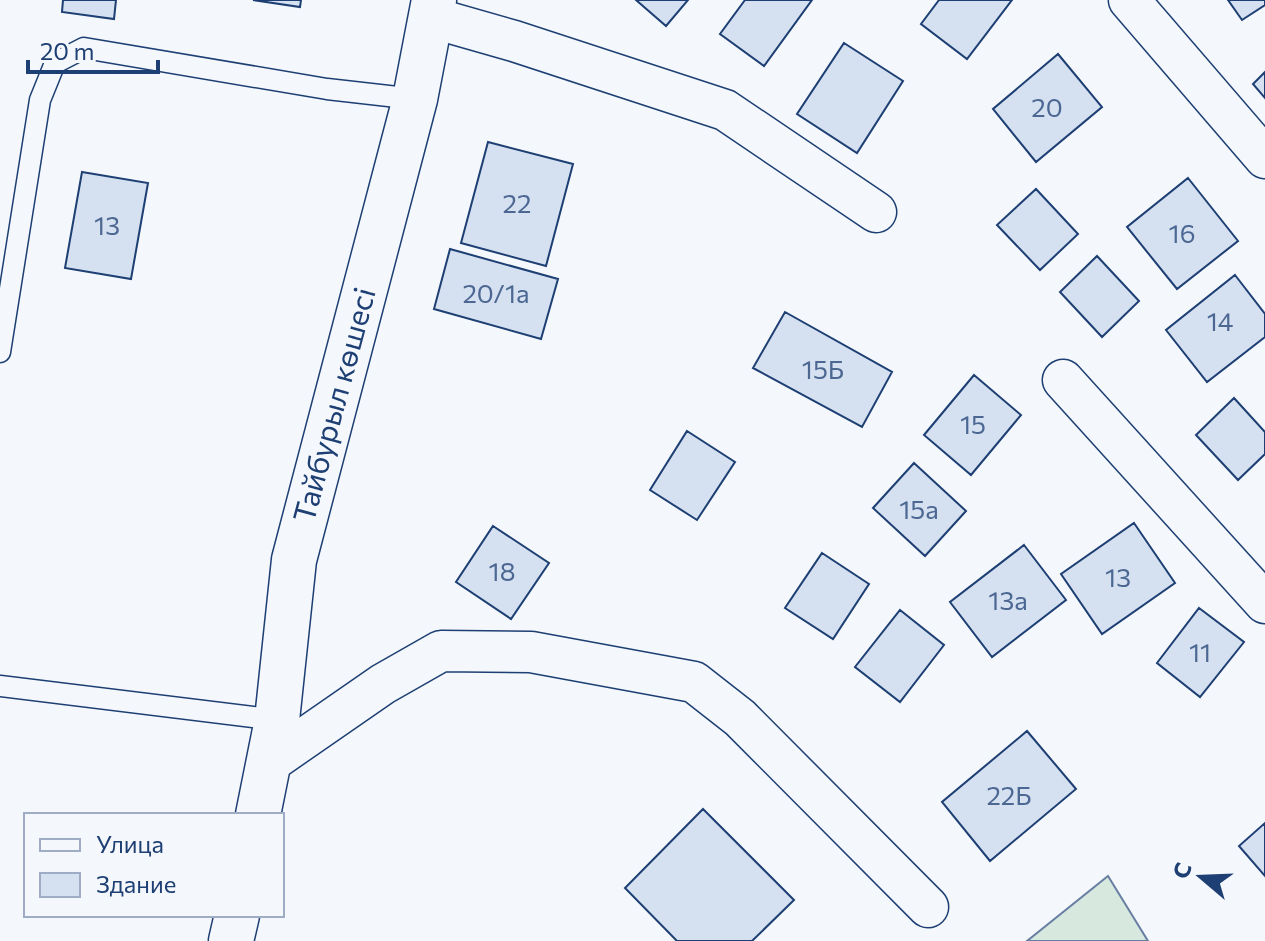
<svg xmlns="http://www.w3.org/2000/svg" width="1265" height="941" font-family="Commissioner,sans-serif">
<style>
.green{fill:#d7e8df;stroke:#687fa3;stroke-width:2}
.building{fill:#d5e0f0;stroke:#1d3f73;stroke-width:2}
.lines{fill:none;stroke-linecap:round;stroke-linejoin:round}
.service-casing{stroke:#1d3f73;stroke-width:23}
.minor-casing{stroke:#1d3f73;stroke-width:43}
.secondary-casing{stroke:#1d3f73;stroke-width:47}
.service{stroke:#f4f7fb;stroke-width:20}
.minor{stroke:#f4f7fb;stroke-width:40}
.secondary{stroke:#f4f7fb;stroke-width:44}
.labels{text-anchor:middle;stroke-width:6;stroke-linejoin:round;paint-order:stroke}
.number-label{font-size:26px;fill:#4b6792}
.street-label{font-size:30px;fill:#1d3f73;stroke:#f4f7fb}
</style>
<rect width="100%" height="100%" fill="#f4f7fb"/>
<path class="green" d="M 1108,876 L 1148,941 L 1027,941 Z"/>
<path class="building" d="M 63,0 L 116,0 L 114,19 L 62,12 Z
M 253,0 L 301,0 L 300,7 Z
M 636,0 L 688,0 L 666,26 Z
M 745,0 L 812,0 L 764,66 L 720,34 Z
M 939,0 L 1012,0 L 967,59 L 921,24 Z
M 1228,0 L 1265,0 L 1265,5 L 1242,20 Z
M 844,43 L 903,81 L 857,153 L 797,114 Z
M 1058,54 L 1102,107 L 1036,162 L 993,109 Z
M 1265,72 L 1265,98 L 1253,84 Z
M 488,142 L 573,164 L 546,266 L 461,243 Z
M 82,172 L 148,183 L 131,279 L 65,268 Z
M 1188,178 L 1238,241 L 1177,289 L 1127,227 Z
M 1036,189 L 1078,234 L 1040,270 L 997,225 Z
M 450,249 L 558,279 L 541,339 L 434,309 Z
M 1097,256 L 1139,301 L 1102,337 L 1060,292 Z
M 1235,275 L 1265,314 L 1265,337 L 1207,382 L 1166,330 Z
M 785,312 L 892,372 L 862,427 L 753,368 Z
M 974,375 L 1021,415 L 971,475 L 924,435 Z
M 1234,398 L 1265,432 L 1265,454 L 1238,480 L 1196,435 Z
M 687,431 L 735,462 L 697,520 L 650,490 Z
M 914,463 L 966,511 L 925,556 L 873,508 Z
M 1134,523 L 1175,583 L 1102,634 L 1061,574 Z
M 493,526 L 549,563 L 511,619 L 456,582 Z
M 1024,545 L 1066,600 L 992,657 L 950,602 Z
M 822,553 L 869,584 L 833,639 L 785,608 Z
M 1199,608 L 1244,642 L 1200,697 L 1157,663 Z
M 900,610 L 944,645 L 900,702 L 855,667 Z
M 1027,731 L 1076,789 L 990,861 L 942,802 Z
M 703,809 L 794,900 L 752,941 L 677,941 L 625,888 Z
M 1265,823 L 1265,876 L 1239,846 Z"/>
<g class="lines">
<g class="service-casing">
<path id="service" d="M 0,352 L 40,100 L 55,63 L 84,48 L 327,89 L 415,99
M 0,686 L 277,720"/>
</g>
<g class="minor-casing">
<path id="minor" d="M 1129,0 L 1265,158
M 430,17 L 514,41 L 725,110 L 876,212
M 1063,380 L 1265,603
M 269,763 L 383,684 L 441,651 L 531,652 L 694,682 L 740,718 L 928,907"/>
</g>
<g class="secondary-casing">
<path id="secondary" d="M 258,815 L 277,720 L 294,560 L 415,99 L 434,0
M 231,941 L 237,915"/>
</g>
<use href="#service" class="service"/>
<use href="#minor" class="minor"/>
<use href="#secondary" class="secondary"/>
</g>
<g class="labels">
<g class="number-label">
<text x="1047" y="117">20</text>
<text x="517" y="213">22</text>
<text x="107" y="235">13</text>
<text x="1182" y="243">16</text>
<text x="496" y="303">20/1а</text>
<text x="1220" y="331">14</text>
<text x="823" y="379">15Б</text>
<text x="973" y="434">15</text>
<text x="919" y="519">15а</text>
<text x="502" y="581">18</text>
<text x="1118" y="587">13</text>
<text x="1008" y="610">13а</text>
<text x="1200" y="662">11</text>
<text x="1009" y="805">22Б</text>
</g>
<g class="street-label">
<text transform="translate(335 405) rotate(-75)" y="10">Тайбурыл көшесі</text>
</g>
</g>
<rect x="24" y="813" width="260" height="104" fill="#f4f7fb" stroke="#9eadc5" stroke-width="2"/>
<rect x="40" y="839" width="40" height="12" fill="#f4f7fb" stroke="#9eadc5" stroke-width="2"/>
<text x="96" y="853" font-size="24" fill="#1d3f73">Улица</text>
<rect x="40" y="873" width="40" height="24" fill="#d5e0f0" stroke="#9eadc5" stroke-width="2"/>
<text x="96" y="893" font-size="24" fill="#1d3f73">Здание</text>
<g transform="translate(1201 877) rotate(289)" stroke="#f4f7fb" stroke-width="6" paint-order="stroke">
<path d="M0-6L14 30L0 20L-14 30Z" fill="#1d3f73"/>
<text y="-12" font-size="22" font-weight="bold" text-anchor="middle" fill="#1d3f73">С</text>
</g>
<path d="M28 60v12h130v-12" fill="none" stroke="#1d3f73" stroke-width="4"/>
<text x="40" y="60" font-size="24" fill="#1d3f73" stroke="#f4f7fb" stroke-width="6" paint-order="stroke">20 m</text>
</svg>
